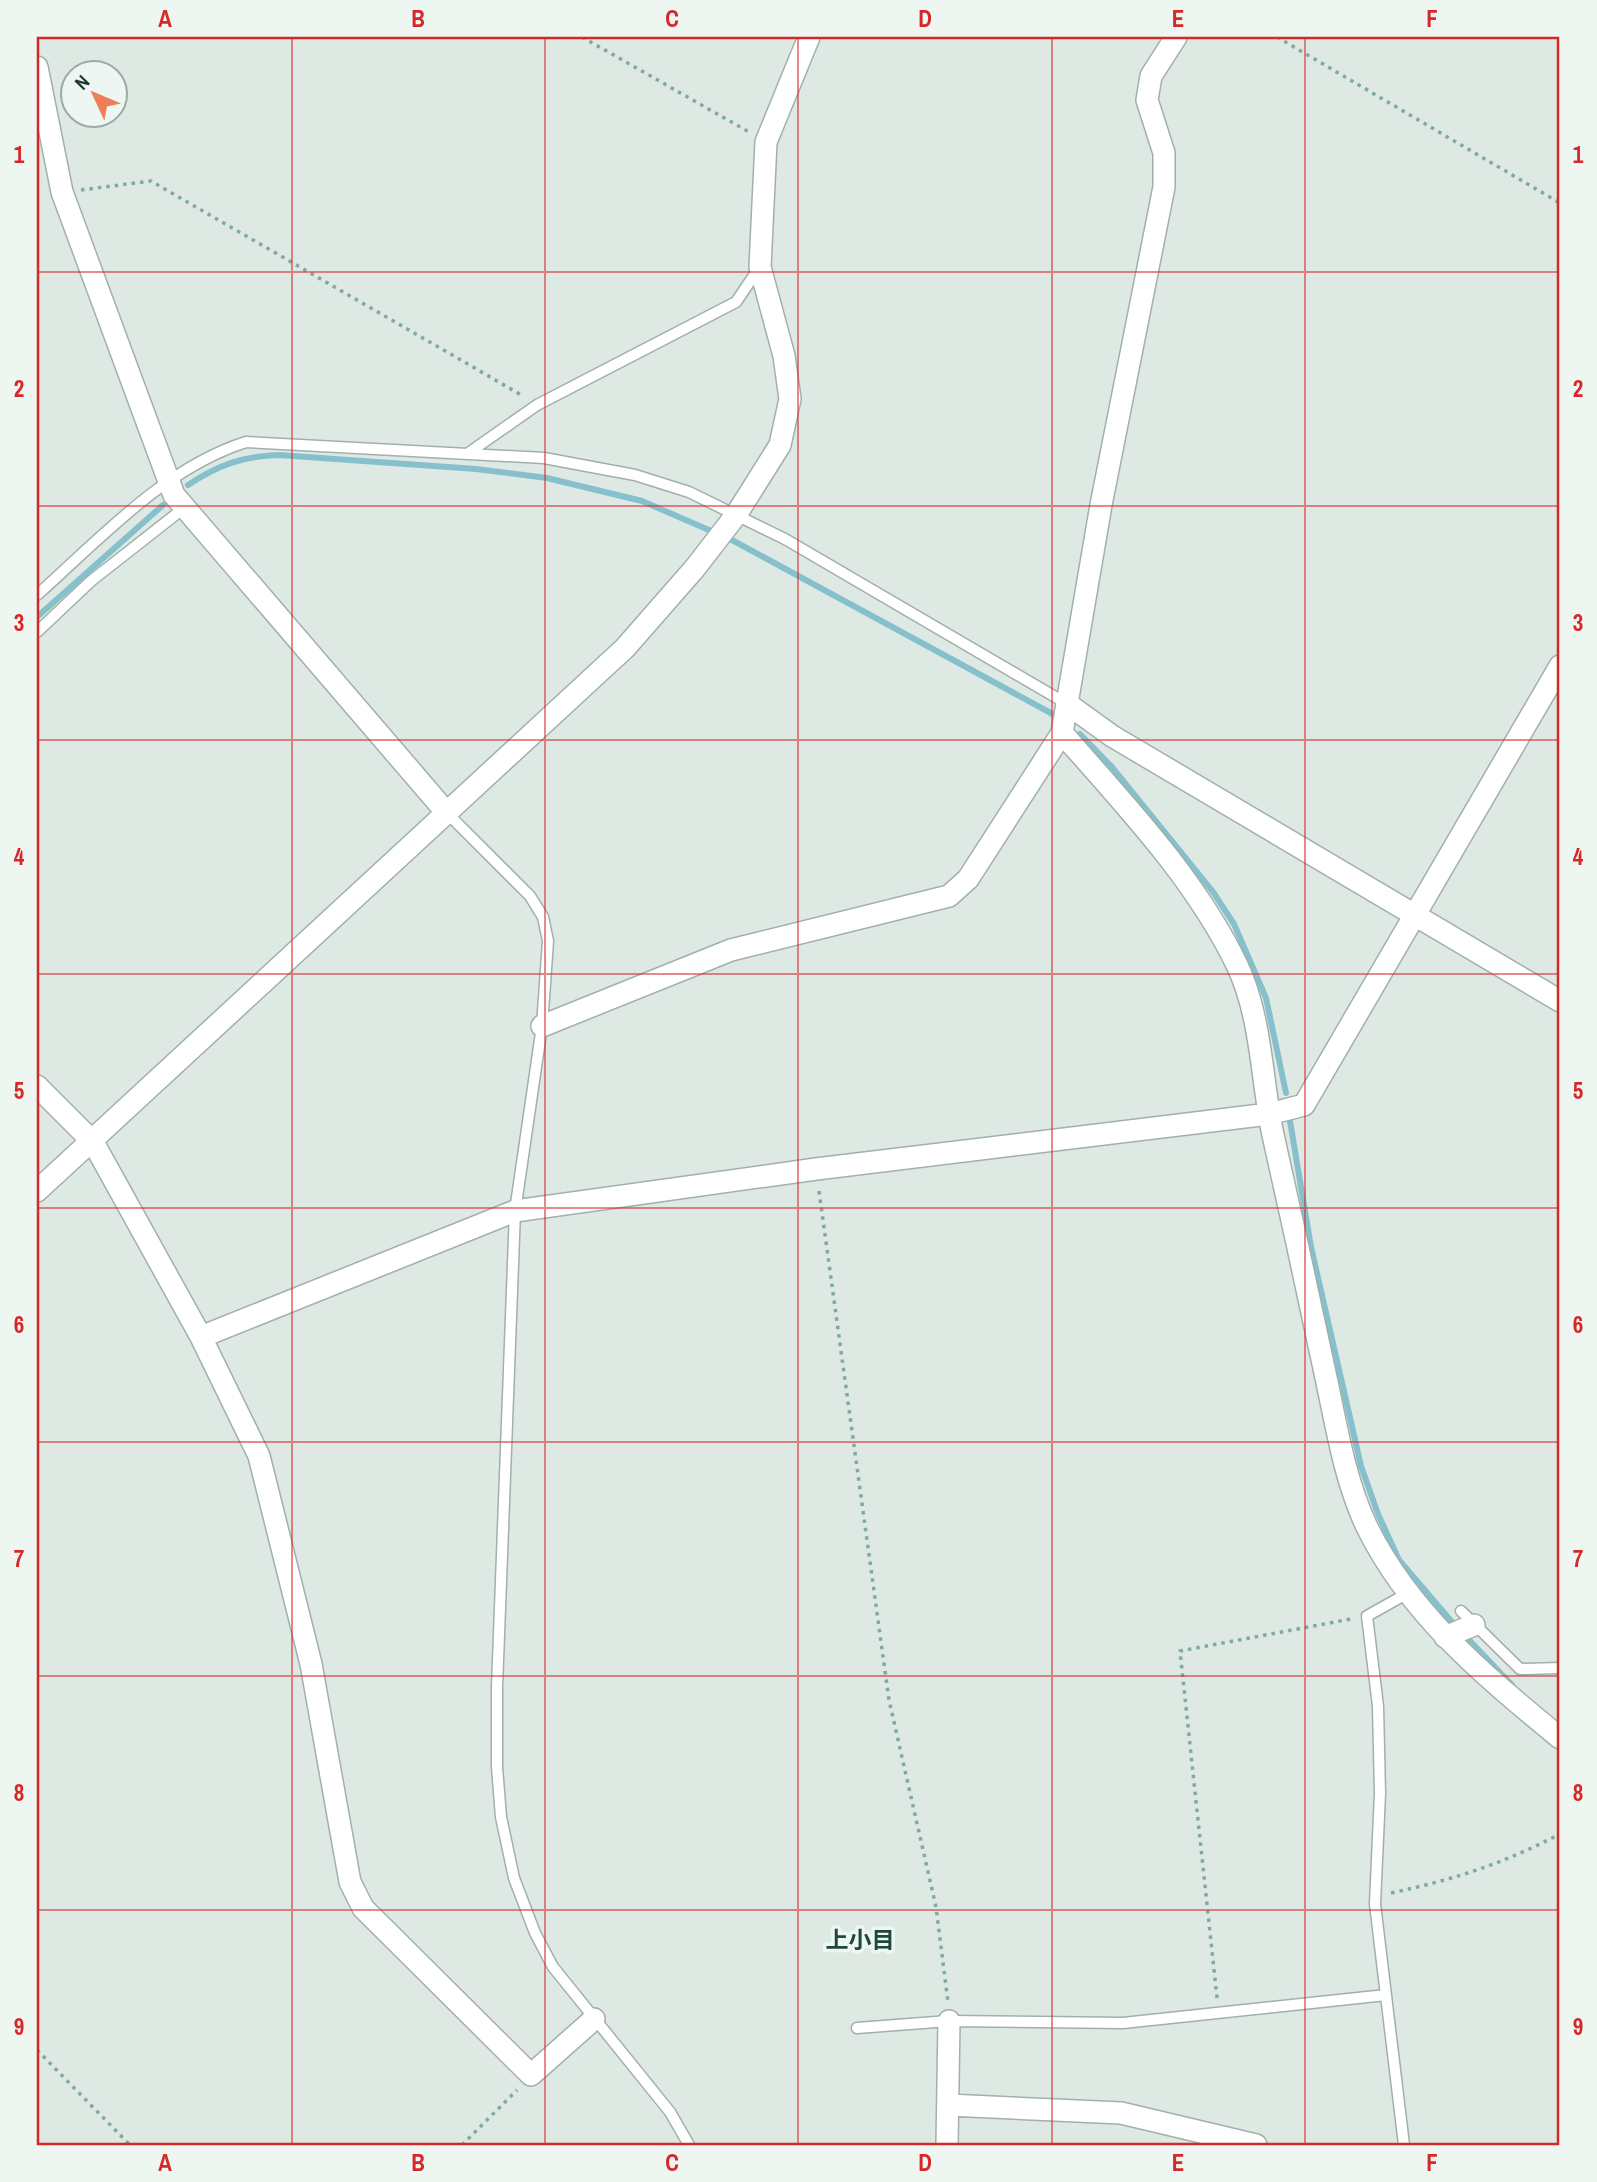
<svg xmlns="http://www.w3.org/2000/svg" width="1597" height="2182" font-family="'Archivo Narrow','Noto Sans JP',sans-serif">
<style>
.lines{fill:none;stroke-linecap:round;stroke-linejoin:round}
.stream{stroke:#87c0cd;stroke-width:6}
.service-casing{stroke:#a1b0ab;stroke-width:13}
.minor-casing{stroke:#a1b0ab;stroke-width:24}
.path{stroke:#7fab9e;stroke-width:3.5;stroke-dasharray:3.5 5;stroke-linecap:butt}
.service{stroke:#fff;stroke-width:10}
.minor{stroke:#fff;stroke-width:21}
.grid{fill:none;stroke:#d62828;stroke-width:2;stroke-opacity:0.55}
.labels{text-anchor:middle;stroke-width:7;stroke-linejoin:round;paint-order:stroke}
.quarter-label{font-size:23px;font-weight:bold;fill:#1d483f;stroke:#eef6f2}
.neatline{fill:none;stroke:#d62828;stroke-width:2.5}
.grid-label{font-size:23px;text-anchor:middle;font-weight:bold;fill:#d62828}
</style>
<rect width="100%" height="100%" fill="#dee9e4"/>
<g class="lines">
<path class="stream" d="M 188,485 C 218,465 243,456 279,455 L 476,469 L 547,478 L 642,501 L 732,540 L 1058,717
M 37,617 L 163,505
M 1080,734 L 1111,766 L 1213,892 L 1234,924 L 1266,998 L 1286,1093
M 1290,1121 L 1311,1247 L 1361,1466 L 1378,1514 L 1399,1560 L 1452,1622
M 1470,1641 L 1512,1685"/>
<g class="service-casing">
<path id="service" d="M 467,454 L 537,405 L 736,302 L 759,268
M 37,595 C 100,539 164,468 246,442 L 544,458 L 635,475 L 689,492 L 785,539 L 1069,705
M 37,632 L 91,581 L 184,508
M 446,812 L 530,896 L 543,917 L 548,941 L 542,1026 L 515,1211 L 497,1687 L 497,1767 L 501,1817 L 514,1878 L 535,1933 L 553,1967 L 670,2112 L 689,2145
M 1461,1611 L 1520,1669 L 1560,1668
M 857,2028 L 949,2021 L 1123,2023 L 1386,1995
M 1404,2145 L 1375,1904 L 1380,1793 L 1378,1706 L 1367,1616 L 1408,1593"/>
</g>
<g class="minor-casing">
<path id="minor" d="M 37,67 L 62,192 L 174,495 L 446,812
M 1069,705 L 1112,736 L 1560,1001
M 1062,733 C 1125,805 1195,878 1237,965 C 1262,1018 1261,1078 1273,1135 C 1291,1214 1308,1294 1325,1373 C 1336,1423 1344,1478 1366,1525 C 1409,1614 1486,1677 1560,1738
M 542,1026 L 731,950 L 949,896 L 968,879 L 1062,733 L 1101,505 L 1164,187 L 1164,153 L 1147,100 L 1151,76 L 1176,37
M 37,1086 L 93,1142 L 201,1337 L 259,1456 L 311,1664 L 350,1882 L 363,1908 L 531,2075 L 594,2019
M 37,1191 L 625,648 L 695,568 L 736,515 L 780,445 L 790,399 L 784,356 L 760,267 L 766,142 L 809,37
M 201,1337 L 515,1211 L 816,1169 L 1269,1114 L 1304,1105 L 1560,666
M 1445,1637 L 1474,1625
M 948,2105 L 1121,2113 L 1256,2145
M 947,2145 L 949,2021"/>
</g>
<path class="path" d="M 582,37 L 749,132
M 1277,37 L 1560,203
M 81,190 L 151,181 L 523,396
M 819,1191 L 889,1700 L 936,1907 L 948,2002
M 1391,1893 C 1456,1879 1502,1864 1560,1834
M 1217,1998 L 1180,1651 L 1351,1619
M 37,2050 L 130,2145
M 462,2145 L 517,2090"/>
<use href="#service" class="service"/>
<use href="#minor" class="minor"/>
</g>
<path class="grid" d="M 292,37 L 292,2145M 545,37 L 545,2145M 798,37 L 798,2145M 1052,37 L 1052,2145M 1305,37 L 1305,2145M 37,272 L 1560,272M 37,506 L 1560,506M 37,740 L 1560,740M 37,974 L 1560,974M 37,1208 L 1560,1208M 37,1442 L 1560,1442M 37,1676 L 1560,1676M 37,1910 L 1560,1910"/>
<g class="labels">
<g class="quarter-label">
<text x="860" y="1948">上小目</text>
</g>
</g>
<rect width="1597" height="2182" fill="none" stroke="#eef6f2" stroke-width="77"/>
<g transform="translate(94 94) rotate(314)"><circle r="33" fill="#eef6f2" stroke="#9caaa5" stroke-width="2"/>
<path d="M0-5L12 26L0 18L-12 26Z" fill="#ec7f58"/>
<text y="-10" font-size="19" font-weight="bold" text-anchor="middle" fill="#203731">N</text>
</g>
<rect x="38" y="38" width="1520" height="2106" class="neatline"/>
<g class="grid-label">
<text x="165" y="27">A</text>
<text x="418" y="27">B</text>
<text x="672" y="27">C</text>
<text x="925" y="27">D</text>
<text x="1178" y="27">E</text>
<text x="1432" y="27">F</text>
<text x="19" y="163">1</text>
<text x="1578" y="163">1</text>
<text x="19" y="397">2</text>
<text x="1578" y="397">2</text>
<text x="19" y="631">3</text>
<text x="1578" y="631">3</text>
<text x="19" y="865">4</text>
<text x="1578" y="865">4</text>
<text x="19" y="1099">5</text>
<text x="1578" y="1099">5</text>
<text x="19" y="1333">6</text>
<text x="1578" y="1333">6</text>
<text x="19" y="1567">7</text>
<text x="1578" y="1567">7</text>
<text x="19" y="1801">8</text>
<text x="1578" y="1801">8</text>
<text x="19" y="2035">9</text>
<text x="1578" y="2035">9</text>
<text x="165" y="2171">A</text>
<text x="418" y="2171">B</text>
<text x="672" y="2171">C</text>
<text x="925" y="2171">D</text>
<text x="1178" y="2171">E</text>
<text x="1432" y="2171">F</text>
</g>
</svg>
